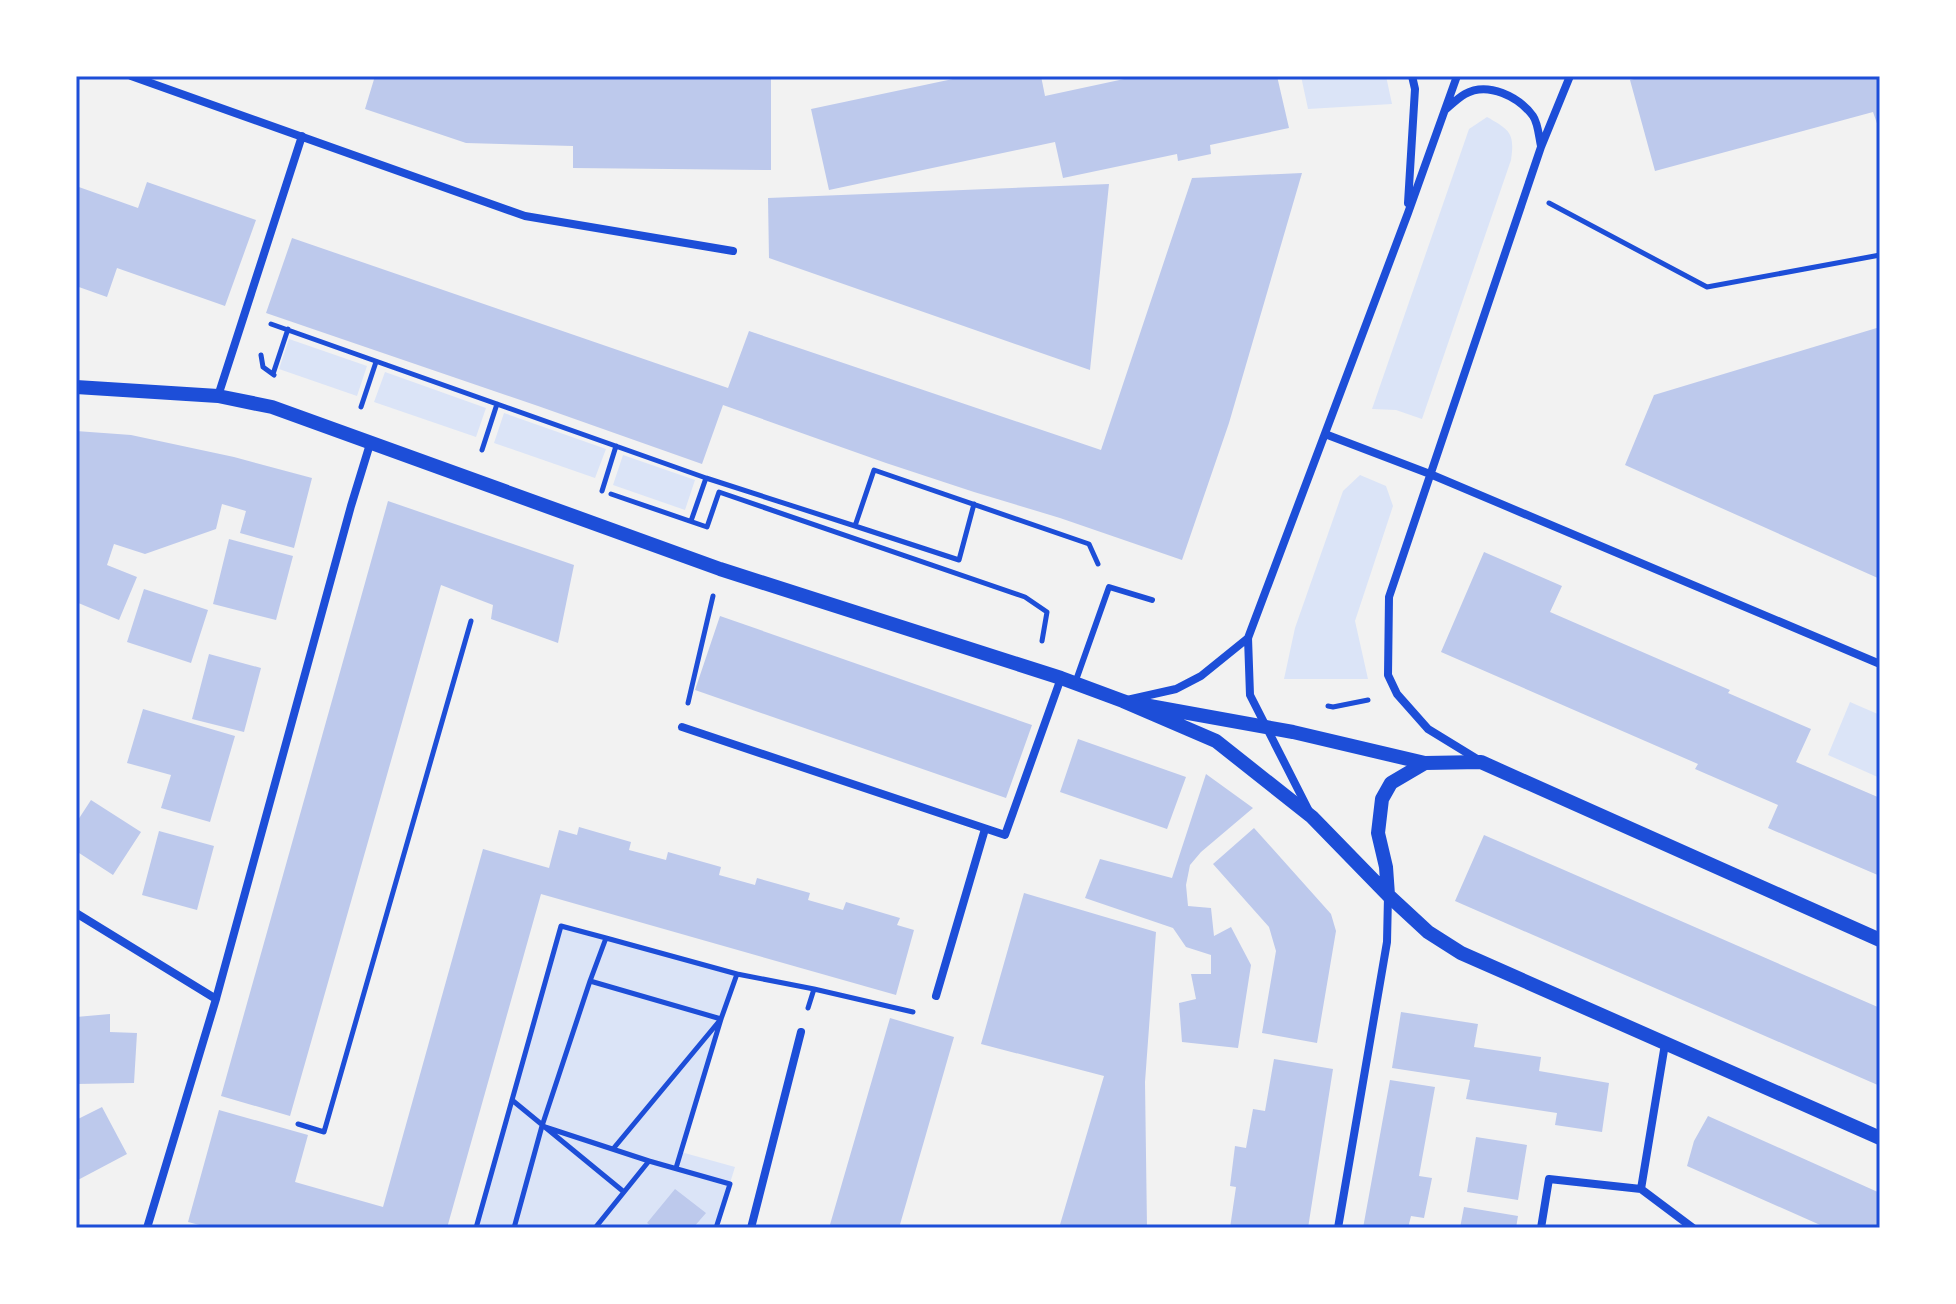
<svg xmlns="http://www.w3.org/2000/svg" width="1956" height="1304" font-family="Quicksand,sans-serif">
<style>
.green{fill:#dbe4f7}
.building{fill:#bdc9ec}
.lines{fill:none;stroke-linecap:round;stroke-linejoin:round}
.path{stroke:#1d4ed8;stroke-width:5}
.service{stroke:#1d4ed8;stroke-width:6}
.minor{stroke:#1d4ed8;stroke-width:8}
.tertiary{stroke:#1d4ed8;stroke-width:14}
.neatline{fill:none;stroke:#1d4ed8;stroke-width:3}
</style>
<rect width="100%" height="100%" fill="#f2f2f2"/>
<path class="green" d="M 1301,76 L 1386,76 L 1392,104 L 1308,109 Z
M 1487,117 C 1510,130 1515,133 1511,160 L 1422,419 L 1396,410 L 1372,409 L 1469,129 Z
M 289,339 L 367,366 L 357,396 L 279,369 Z
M 385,372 L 486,408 L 476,437 L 374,402 Z
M 504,413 L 606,449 L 595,478 L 494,443 Z
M 623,455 L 695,480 L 685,510 L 613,485 Z
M 1360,475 L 1386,486 L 1393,506 L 1355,621 L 1368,679 L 1284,679 L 1295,628 L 1343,491 Z
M 1850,702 L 1880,715 L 1880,778 L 1828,755 Z
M 561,926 L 737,974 L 681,1152 L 735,1167 L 716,1228 L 476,1228 Z"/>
<path class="building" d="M 375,76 L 771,76 L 771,170 L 573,168 L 573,146 L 466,143 L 365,109 Z
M 967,76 L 1041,76 L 1045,96 L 1138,76 L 1277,76 L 1289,128 L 1210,145 L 1211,154 L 1178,161 L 1177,154 L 1063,178 L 1055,142 L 829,190 L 811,109 Z
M 1645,76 L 1880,76 L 1880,132 L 1873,112 L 1655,171 L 1630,80 Z
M 1302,173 L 1229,423 L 1182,560 L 1060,518 L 974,492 L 886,463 L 723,405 L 702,464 L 538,406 L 266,313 L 292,238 L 728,388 L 749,331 L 1101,450 L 1192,178 Z
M 147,182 L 256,220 L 225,306 L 117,268 L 107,297 L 76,286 L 76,186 L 138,208 Z
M 1109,184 L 1090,370 L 769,258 L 768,198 Z
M 1880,327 L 1880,579 L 1625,465 L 1654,395 Z
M 76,431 L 131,435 L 234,457 L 312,478 L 294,548 L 240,533 L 246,511 L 222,504 L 216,529 L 145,554 L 114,544 L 107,565 L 137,577 L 119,620 L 76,602 Z
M 388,501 L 574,565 L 558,643 L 491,619 L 493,605 L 441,585 L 290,1116 L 221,1096 Z
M 229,539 L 293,556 L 276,620 L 213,604 Z
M 1484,552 L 1562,586 L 1550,612 L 1730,690 L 1728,693 L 1811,729 L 1796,762 L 1880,798 L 1880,876 L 1768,828 L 1778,805 L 1695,769 L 1698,764 L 1441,652 Z
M 144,589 L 208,610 L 191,663 L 127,642 Z
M 720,616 L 1032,725 L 1006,798 L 695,690 Z
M 209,654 L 261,668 L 244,732 L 192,719 Z
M 143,709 L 235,736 L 210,822 L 161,808 L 171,775 L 127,763 Z
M 1078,739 L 1186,777 L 1167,829 L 1060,792 Z
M 1206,774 L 1253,808 L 1201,852 L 1190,865 L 1186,885 L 1188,906 L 1211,908 L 1214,936 L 1231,927 L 1251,965 L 1238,1048 L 1182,1042 L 1179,1003 L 1196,999 L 1191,974 L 1211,974 L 1211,955 L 1186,947 L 1173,928 L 1085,898 L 1100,859 L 1172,878 Z
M 91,800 L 141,832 L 113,875 L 76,851 L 76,823 Z
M 579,827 L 631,842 L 629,850 L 666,860 L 668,852 L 721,867 L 719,875 L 755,885 L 757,878 L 810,893 L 808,900 L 843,910 L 846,902 L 900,918 L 897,925 L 914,930 L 896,995 L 541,894 L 447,1228 L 387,1228 L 378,1225 L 377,1228 L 211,1228 L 188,1222 L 219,1110 L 308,1135 L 295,1182 L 383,1207 L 483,849 L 549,868 L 559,830 L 577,835 Z
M 1254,828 L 1331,914 L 1336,931 L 1317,1043 L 1262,1033 L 1276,951 L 1269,927 L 1213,864 Z
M 159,831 L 214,846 L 197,910 L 142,895 Z
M 1484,835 L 1880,1008 L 1880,1086 L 1455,901 Z
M 1024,893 L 1156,932 L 1145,1082 L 1147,1228 L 1059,1228 L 1104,1076 L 981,1044 Z
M 1401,1012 L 1478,1024 L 1474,1047 L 1541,1057 L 1539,1071 L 1609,1083 L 1602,1132 L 1555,1125 L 1557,1113 L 1466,1099 L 1470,1080 L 1392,1068 Z
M 110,1014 L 110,1032 L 137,1033 L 134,1083 L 76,1084 L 76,1017 Z
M 890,1018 L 954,1037 L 899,1228 L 829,1228 Z
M 1274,1059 L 1333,1069 L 1308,1228 L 1230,1228 L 1236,1187 L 1230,1186 L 1235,1146 L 1246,1148 L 1253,1109 L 1265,1111 Z
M 1390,1080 L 1435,1087 L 1419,1176 L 1432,1178 L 1424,1218 L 1411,1216 L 1408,1228 L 1363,1228 Z
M 102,1107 L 127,1154 L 76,1181 L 76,1120 Z
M 1708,1116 L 1880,1193 L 1880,1228 L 1827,1228 L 1687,1166 L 1694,1141 Z
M 1476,1137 L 1527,1145 L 1518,1200 L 1467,1192 Z
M 675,1189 L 706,1213 L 693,1228 L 654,1228 L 647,1223 Z
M 1464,1207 L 1518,1216 L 1516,1228 L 1460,1228 Z"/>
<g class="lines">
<path class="path" d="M 1549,203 L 1707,287 L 1880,255
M 271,324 L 706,478 L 855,526 L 874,470 L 1089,544 L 1098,564
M 261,355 L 263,367 L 274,375
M 273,374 L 288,329
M 361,407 L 376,362
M 482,450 L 497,404
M 602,491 L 616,446
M 611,494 L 707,527 L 719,492 L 1025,597 L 1047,612 L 1042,641
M 691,521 L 706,478
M 855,526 L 959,560 L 974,504
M 688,703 L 713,596
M 1328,706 L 1333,707 L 1368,700
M 590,981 L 606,938 L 737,974
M 808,1008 L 814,989 L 913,1012
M 512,1100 L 624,1192
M 298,1124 L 324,1132 L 471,621
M 613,1149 L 721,1019 L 590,981 L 542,1126 L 649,1161
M 676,1168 L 721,1019 L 737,974 L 814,989
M 476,1228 L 561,926 L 606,938
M 514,1228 L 542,1126
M 595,1228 L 649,1161 L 730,1184 L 716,1228"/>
<path class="service" d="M 1075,683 L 1109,587 L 1152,600"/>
<path class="minor" d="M 131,76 L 525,216 L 733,251
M 1445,110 C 1452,104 1458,98 1465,94 C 1488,81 1519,97 1533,116 C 1538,123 1539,137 1541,146
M 1408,203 L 1415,89 L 1412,76
M 218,396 L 302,136
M 1325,434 L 1430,474 L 1880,664
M 1127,700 L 1176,689 L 1201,676 L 1248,638
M 682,727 L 1005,835 L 1061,678
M 1477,759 L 1428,729 L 1397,694 L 1388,675 L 1389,597 L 1541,147 L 1570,76
M 1309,811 L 1250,695 L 1248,638 L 1408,213 L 1457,76
M 76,913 L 216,999
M 936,996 L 985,829
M 1641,1189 L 1665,1044
M 1641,1189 L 1693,1228
M 147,1228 L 216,999 L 351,506 L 370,444
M 751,1228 L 801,1032
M 1338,1228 L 1387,942 L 1388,896
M 1541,1228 L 1549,1179 L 1641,1189"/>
<path class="tertiary" d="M 76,387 L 218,396 L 272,407 L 720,569 L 1061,678 L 1123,701 L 1216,741 L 1312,817 L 1388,895 L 1428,932 L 1461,953 L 1880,1138
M 1144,705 L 1293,732 L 1425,763 L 1481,762 L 1880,940
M 1388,895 L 1386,867 L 1378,833 L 1382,799 L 1391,783 L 1425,763"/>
</g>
<rect width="1956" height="1304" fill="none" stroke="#ffffff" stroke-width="156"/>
<rect x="78" y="78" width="1800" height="1148" class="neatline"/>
</svg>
